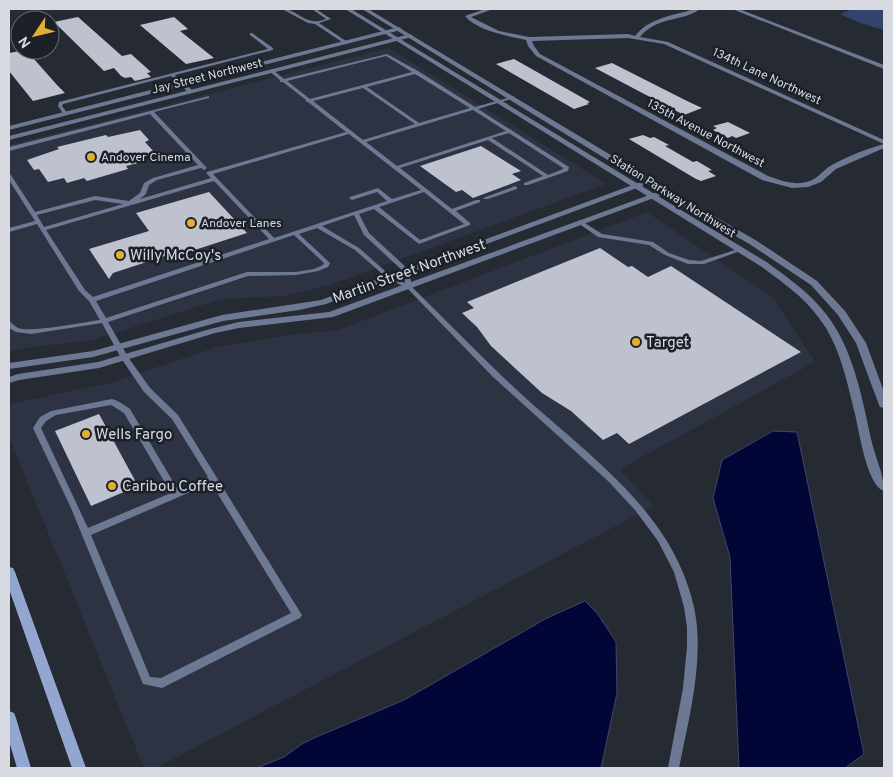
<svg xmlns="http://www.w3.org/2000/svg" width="893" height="777" font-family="Overpass,sans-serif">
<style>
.built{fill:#2d3342}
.green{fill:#32436c}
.water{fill:#010637;stroke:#41466a}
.building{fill:#bdc2ce}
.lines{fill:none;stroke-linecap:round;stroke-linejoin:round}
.service{fill:#6d7993;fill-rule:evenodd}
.minor{fill:#6d7993;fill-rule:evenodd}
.tertiary{fill:#6d7993;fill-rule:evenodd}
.secondary{fill:#92a6cf;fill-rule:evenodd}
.poi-dot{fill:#e1af34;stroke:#1c2029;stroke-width:2}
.labels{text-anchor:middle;stroke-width:5;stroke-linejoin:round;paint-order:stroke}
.far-street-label{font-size:12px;fill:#d7dae0;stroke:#1c2029}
.far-poi-label{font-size:12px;fill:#d7dae0;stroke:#1c2029;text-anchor:start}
.poi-label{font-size:15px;fill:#d7dae0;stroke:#1c2029;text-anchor:start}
.street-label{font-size:15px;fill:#d7dae0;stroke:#1c2029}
</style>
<rect width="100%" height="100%" fill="#262a33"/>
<path class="built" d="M 389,48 L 606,184 L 330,285 L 284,296 L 222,299 L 92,340 L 25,348 L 9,352 L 9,145 Z
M 647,212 L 773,298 L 815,362 L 620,469 L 654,506 L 156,768 L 144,768 L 9,437 L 9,404 L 110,383 L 217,347 L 290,335 L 338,330 Z"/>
<path class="green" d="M 852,9 L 884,9 L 884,30 L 860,23 L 840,14 Z"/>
<path class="water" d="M 773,431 L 797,432 L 864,754 L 845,768 L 739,768 L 730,557 L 713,498 L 722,460 Z
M 585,601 L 597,613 L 616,642 L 617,693 L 601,768 L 257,768 L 284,757 L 302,744 L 314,738 L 404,700 L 547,618 Z"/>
<path class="building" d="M 78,17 L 122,56 L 131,54 L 151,72 L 147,73 L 151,77 L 135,81 L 131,77 L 125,78 L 121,76 L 114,68 L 104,71 L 54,22 Z
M 174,17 L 188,29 L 180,31 L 214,58 L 186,64 L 140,25 Z
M 26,50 L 57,85 L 65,93 L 33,101 L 9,71 L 9,53 Z
M 514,59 L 590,102 L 587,103 L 589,104 L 574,109 L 496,64 Z
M 612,63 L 685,100 L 702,108 L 684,115 L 595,68 Z
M 728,122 L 750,133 L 736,138 L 732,136 L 728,138 L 713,130 L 717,128 L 713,126 Z
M 140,130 L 149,140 L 145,142 L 156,154 L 139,158 L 142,162 L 126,166 L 128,169 L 87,181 L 84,178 L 67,183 L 64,178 L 48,182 L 39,169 L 34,170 L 27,160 L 59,149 L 57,147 L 106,135 L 108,137 Z
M 643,135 L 650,138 L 654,137 L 669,145 L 665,146 L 693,162 L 697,161 L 712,170 L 708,171 L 716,176 L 701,181 L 696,179 L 629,139 Z
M 481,146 L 521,171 L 512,174 L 521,180 L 473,198 L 462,190 L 456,192 L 420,166 Z
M 209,192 L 247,233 L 170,258 L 168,255 L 113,273 L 109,279 L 89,249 L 149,231 L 136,213 Z
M 600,248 L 628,267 L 632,266 L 648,277 L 671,266 L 801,352 L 629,444 L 617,433 L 603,440 L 571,411 L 542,393 L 491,346 L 477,327 L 462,313 L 474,308 L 467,302 Z
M 99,414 L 138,486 L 91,506 L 55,431 Z"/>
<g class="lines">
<path class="service" d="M 282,9 C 293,8 302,20 313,21 C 318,22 322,20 326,19 L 312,9 L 316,9 L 331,19 L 319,23 L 349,43 L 345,44 L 315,24 L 308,23 Z
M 250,33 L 252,33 L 273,48 L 273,50 L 175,75 L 193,91 L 193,93 L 189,93 L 171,76 L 63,104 L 62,106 L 68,114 L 68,115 L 64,115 L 58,106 L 59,102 L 268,49 L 250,35 Z
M 387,54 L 418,71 L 475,107 L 514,96 L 514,98 L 478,109 L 569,167 L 568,171 L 528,185 L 524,185 L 524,183 L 543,176 L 488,140 L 400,168 L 452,209 L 476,200 L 480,200 L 480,202 L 456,211 L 470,223 L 470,225 L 419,244 L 374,209 L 359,214 L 369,233 L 409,270 L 412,287 C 448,322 483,359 520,393 C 588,455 673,512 694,607 C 705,658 689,718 679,768 L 668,768 L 683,688 L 687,647 L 687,627 L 684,607 L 674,572 L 658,541 L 635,510 L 608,481 L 493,377 L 407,288 L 388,279 L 355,250 L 317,228 L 299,234 L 329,262 L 330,263 L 328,267 L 318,271 L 296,275 L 248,276 L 108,322 L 128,357 L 150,388 L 178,415 L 300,612 L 302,615 L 300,618 L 166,686 L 162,688 L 143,684 L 71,508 L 33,428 L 40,417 L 51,411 L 112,399 C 119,401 124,405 130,409 L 178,490 L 208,477 L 172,419 L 144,392 L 121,358 L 102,323 L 31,334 L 16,332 L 9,328 L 9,321 C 12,323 14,326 18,328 C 31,333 84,322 100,320 L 89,301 L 79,291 L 37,224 L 9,232 L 9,228 L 35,221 L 9,180 L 9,174 L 11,175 L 35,212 L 95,196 L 129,201 L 140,193 L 144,183 L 153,178 L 198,165 L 150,114 L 9,151 L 9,147 L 209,96 L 209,98 L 154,112 L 207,168 L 204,170 L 201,168 L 157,180 L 149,185 L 146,194 L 140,199 L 211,178 L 206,173 L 207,172 L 346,132 L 308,102 L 306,102 L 306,100 L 283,82 L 280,82 L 280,80 L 269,71 L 273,70 L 284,79 ZM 386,56 L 412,72 L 310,99 L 287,81 ZM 415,74 L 470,108 L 419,123 L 367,87 ZM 363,88 L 415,124 L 363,140 L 313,101 ZM 473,110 L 506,131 L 397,166 L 366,142 ZM 509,133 L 563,168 L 563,169 L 548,175 L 492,138 ZM 349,134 L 421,190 L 392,199 L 378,188 L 350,197 L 349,198 L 352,200 L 377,192 L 387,201 L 274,238 L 213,174 ZM 214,181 L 269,239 L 93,297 L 85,290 L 46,230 ZM 424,192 L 464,224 L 420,240 L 379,207 ZM 95,200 L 123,204 L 44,227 L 37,215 ZM 354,215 L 364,235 L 404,272 L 405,283 L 392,277 L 359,248 L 322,226 ZM 294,235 L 324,263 L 323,265 L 314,269 L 296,272 L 247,272 L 106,318 L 96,301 ZM 111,405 L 124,413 L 171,493 L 88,528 L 41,428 L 46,421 L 56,415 ZM 211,483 L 291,613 L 161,678 L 150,677 L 91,535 Z
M 515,186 L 517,187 L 517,189 L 488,199 L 484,199 L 483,198 Z
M 580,220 L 602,234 L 653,242 L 669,253 L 689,260 L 701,261 L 738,249 L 740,248 L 743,250 L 704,264 L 688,264 L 665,255 L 649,245 L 598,237 L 578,223 L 578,221 Z"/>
<path class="minor" d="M 485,9 L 493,9 L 471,17 L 499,31 L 529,37 L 628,34 L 635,36 C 650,17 673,16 694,9 L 700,9 C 683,22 657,16 640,37 L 668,42 L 884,140 L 884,148 L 836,169 L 821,182 L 808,187 L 792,188 L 762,180 L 536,56 L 528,46 L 526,40 C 509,36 477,31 465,16 ZM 628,38 L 664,44 L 884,144 C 866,149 848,156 832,165 C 826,168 822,173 817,177 C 802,188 784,182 768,176 L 540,54 L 534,46 L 532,41 Z
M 732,9 L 739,9 L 884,65 L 884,69 Z
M 399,27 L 402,29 L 401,30 L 9,130 L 9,126 Z
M 410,34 L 413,36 L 412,37 L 9,140 L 9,136 Z
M 646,180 L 649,180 L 653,182 L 326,304 L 299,310 L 223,321 L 93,357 L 9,369 L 9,363 L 93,351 L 222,315 L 321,300 Z
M 663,190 L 669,190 L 670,192 L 333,317 L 239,328 L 215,333 L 99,368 L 19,380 L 9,383 L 9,377 L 18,374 L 98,362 L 210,329 L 239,322 L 329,312 Z"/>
<path class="tertiary" d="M 345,9 L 351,9 L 768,263 C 788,278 810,293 826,314 C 853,348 862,397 871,439 C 875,457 884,474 884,491 C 867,486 859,431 855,414 C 847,382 840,345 819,318 C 804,297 782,282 762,267 Z
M 362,9 L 368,9 L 669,190 L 757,241 L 817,281 L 845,311 L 866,343 L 884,392 L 884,408 L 880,407 L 879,405 L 856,343 L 838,315 L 811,285 L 751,245 L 663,194 Z"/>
<path class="secondary" d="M 9,567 L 13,568 L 15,572 L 86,768 L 72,768 L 9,589 Z
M 9,711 L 14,713 L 16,718 L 31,768 L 17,768 L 9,741 Z"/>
</g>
<g class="poi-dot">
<circle cx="91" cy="157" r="5"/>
<circle cx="191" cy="223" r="5"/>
<circle cx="120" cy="255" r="5"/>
<circle cx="636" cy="342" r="5"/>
<circle cx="86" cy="434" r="5"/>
<circle cx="112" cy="486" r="5"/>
</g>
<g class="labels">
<g class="far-street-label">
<text transform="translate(207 76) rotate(-14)" y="4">Jay Street Northwest</text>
<text transform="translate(767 76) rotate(25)" y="4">134th Lane Northwest</text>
<text transform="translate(706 133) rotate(28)" y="4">135th Avenue Northwest</text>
<text transform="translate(673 196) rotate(32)" y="4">Station Parkway Northwest</text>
</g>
<g class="far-poi-label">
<text x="101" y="161">Andover Cinema</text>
<text x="201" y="227">Andover Lanes</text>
</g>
<g class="poi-label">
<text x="130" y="260">Willy McCoy's</text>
<text x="646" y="347">Target</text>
<text x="96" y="439">Wells Fargo</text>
<text x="122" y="491">Caribou Coffee</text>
</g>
<g class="street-label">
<text transform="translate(409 271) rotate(-20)" y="5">Martin Street Northwest</text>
</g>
</g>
<rect width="893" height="777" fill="none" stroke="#d7dae0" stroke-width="20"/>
<g transform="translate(35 35) rotate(235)"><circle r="24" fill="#1c2029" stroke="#676a72"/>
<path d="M0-4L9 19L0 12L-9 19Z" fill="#e1af34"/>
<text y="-8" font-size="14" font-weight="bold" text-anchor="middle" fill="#d7dae0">N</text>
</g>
</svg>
